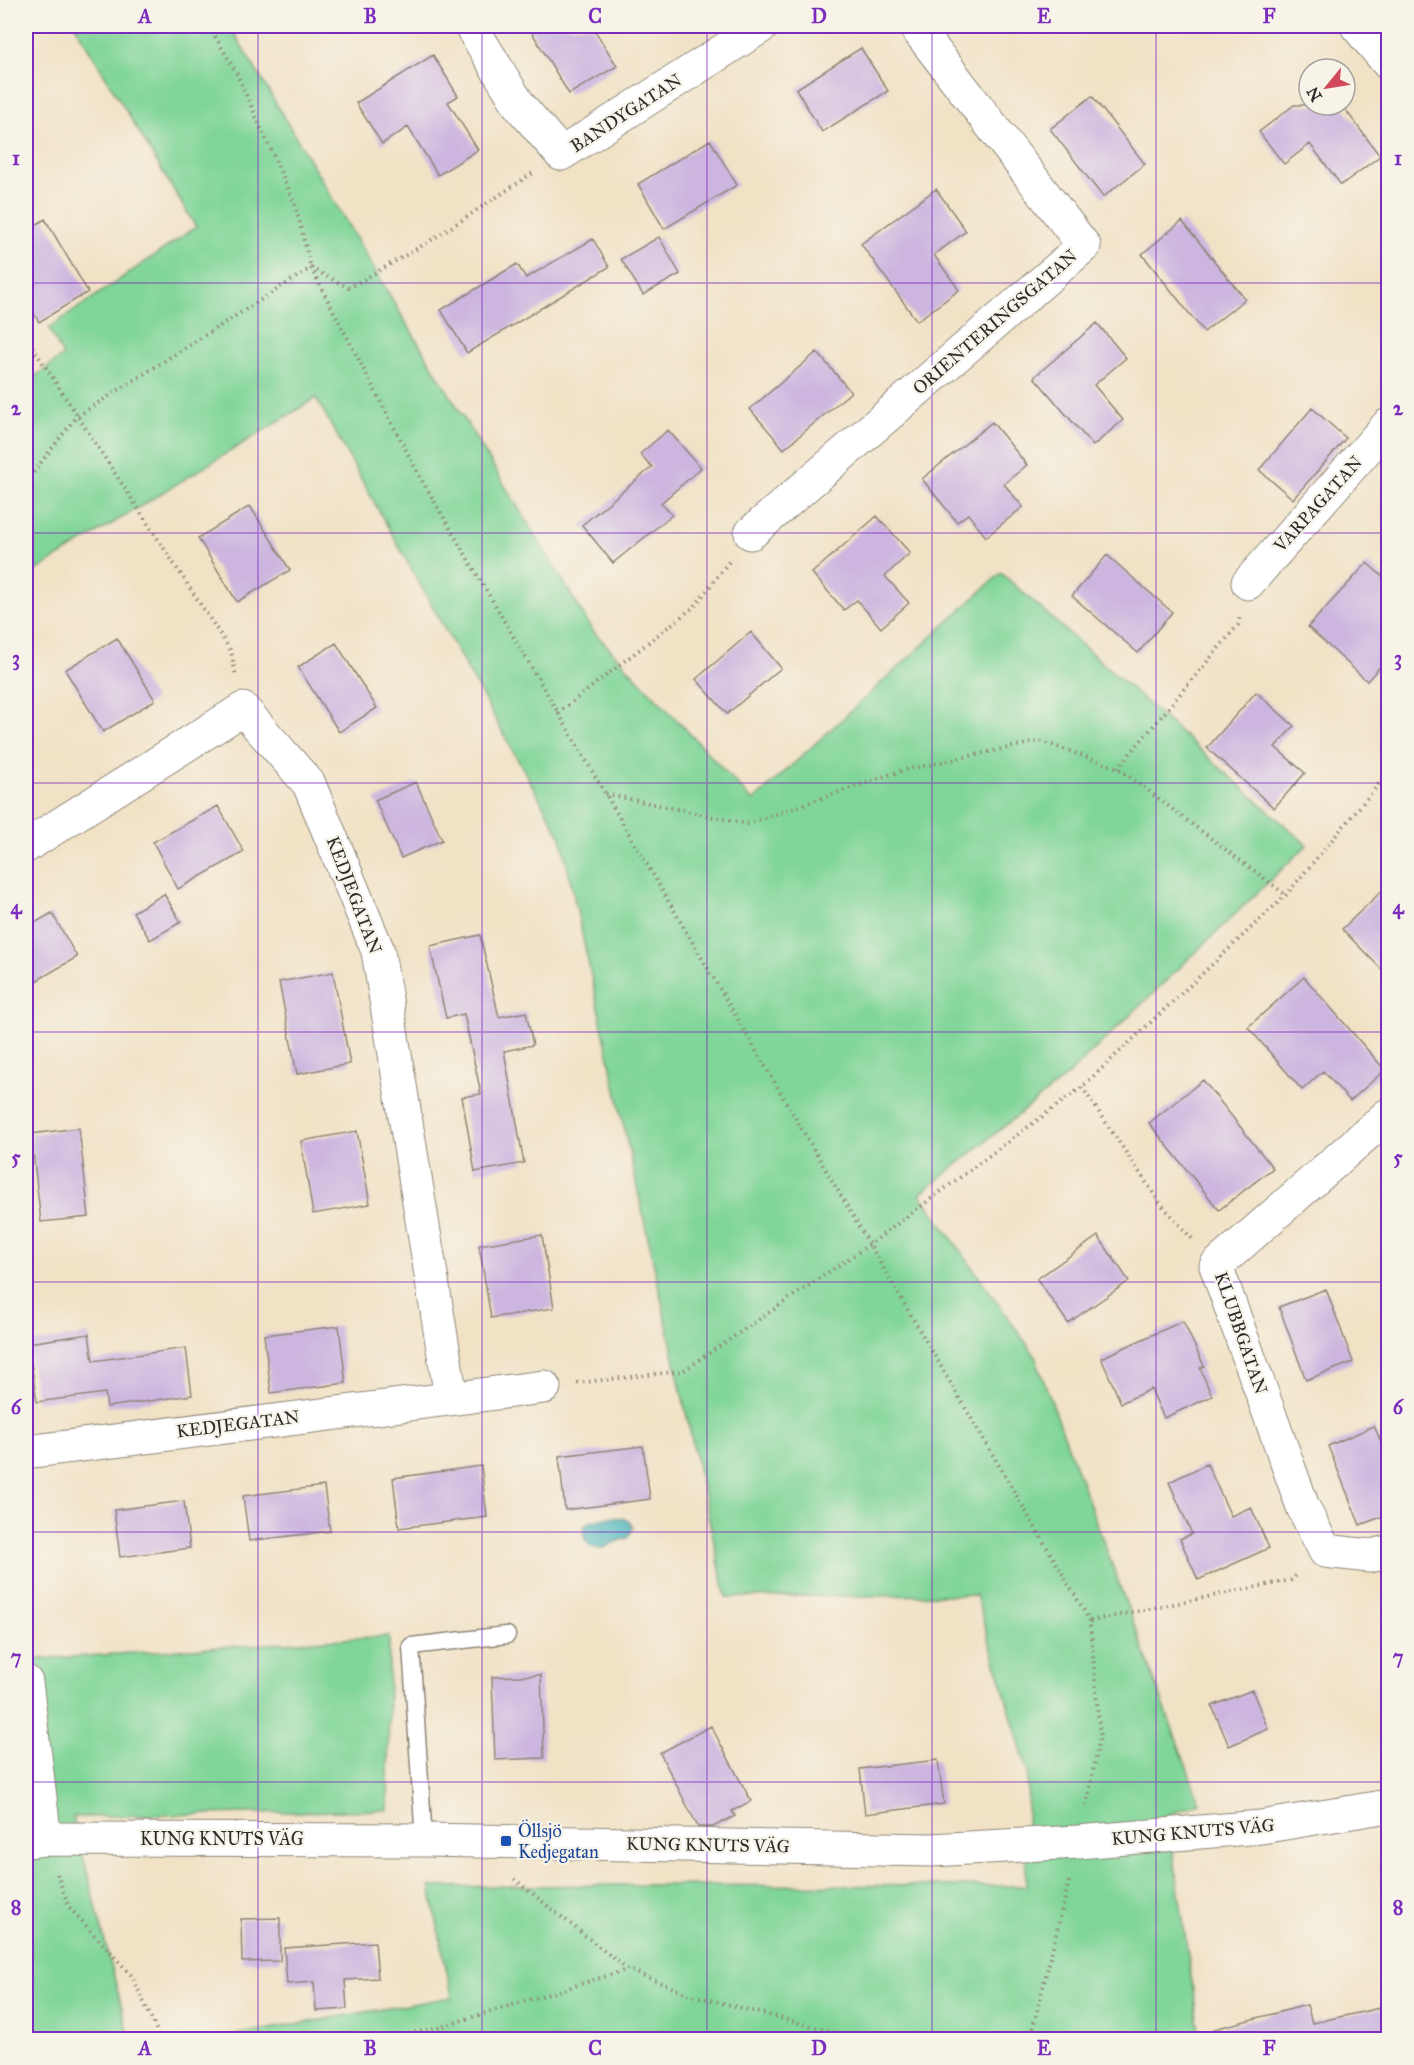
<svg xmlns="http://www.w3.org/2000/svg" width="1414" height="2065" font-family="'IM FELL Great Primer',serif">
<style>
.green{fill:#80d598;stroke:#568062;stroke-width:1.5}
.water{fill:#42b2ba;stroke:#366e72;stroke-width:1.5}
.building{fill:#ccb5df}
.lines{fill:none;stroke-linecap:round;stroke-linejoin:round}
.service-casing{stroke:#8e8678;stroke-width:19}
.minor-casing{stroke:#8e8678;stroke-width:35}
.tertiary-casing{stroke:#8e8678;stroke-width:35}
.path{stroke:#8e8678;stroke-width:4;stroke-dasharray:1.5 4.5;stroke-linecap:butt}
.service{stroke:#fff;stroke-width:16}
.minor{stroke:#fff;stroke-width:33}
.tertiary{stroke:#fff;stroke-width:33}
.grid{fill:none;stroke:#7b2cbf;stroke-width:1.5;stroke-opacity:0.55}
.transit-dot{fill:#1a4fb4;stroke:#f7f3e8;stroke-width:2}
.labels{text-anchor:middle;stroke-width:4.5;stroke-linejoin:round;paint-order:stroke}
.street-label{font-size:18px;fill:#2b2b2b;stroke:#f7f3e8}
.transit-label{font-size:18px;fill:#164399;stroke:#f7f3e8;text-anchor:start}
.neatline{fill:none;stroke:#7b2cbf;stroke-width:2}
.grid-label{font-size:20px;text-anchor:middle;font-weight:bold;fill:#7b2cbf}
</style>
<rect width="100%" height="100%" fill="#f7f3e8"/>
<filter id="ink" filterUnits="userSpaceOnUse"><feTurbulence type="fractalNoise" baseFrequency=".0167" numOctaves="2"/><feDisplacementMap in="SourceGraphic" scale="12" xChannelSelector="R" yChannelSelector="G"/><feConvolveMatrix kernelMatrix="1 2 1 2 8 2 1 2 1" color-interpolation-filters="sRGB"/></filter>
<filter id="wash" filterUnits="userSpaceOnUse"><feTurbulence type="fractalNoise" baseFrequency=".008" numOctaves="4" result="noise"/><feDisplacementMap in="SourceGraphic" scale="24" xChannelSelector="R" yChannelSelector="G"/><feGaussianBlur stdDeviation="1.35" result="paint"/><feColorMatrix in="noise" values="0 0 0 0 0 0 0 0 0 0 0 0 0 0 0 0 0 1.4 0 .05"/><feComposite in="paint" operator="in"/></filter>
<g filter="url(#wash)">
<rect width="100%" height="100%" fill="#f1e2c6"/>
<path class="green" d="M 75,26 L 230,26 L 402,316 L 593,631 L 753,801 L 1001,573 L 1307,845 L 1067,1076 L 920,1194 L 1034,1354 L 1200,1803 L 1168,1815 L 1200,2039 L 212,2039 L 452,1997 L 430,1887 L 617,1885 L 1026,1886 L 1028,1773 L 976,1595 L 726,1597 L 561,837 L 316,398 L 26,577 L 26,383 L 63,356 L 49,328 L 196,227 Z
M 389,1636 L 388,1810 L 73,1817 L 130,2039 L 26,2040 L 26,1660 Z"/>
<path class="water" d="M 610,1517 C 621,1518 629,1517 633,1528 L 628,1538 C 619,1540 613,1543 605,1547 C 590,1553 581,1538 585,1525 L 590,1522 Z"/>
<g id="blocks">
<path class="building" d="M 528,26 L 592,26 L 617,66 L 569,94 Z
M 861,48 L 888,91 L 822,132 L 796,89 Z
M 433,55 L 458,96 L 448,102 L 478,150 L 438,175 L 408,127 L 382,144 L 356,103 Z
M 1092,96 L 1145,164 L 1103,197 L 1050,129 Z
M 1294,105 L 1342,105 L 1380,156 L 1341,185 L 1310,144 L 1284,164 L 1259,132 Z
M 710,140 L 737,185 L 664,229 L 638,184 Z
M 936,189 L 966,231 L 934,255 L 959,290 L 917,321 L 861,244 Z
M 45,219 L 88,292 L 39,322 L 26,299 L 26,231 Z
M 1182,221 L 1245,299 L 1204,332 L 1142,254 Z
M 659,237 L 680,274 L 643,295 L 621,259 Z
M 593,239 L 609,267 L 467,353 L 441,310 L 517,264 L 526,278 Z
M 1097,323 L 1126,358 L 1094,385 L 1123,420 L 1093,446 L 1034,377 Z
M 817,352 L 851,392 L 784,449 L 750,409 Z
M 1312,408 L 1346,438 L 1293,499 L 1259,470 Z
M 992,422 L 1027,465 L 1004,484 L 1023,507 L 986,537 L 968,514 L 957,522 L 922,479 Z
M 668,430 L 701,468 L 661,503 L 672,515 L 613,563 L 582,525 L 652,467 L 640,454 Z
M 250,506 L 290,570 L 237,602 L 198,538 Z
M 877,516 L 910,553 L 885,576 L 909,603 L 881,628 L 857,600 L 844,610 L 812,573 Z
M 1107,555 L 1172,612 L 1138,653 L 1072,596 Z
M 1367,563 L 1389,582 L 1389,657 L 1367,681 L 1308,627 Z
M 751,632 L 781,668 L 727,714 L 696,679 Z
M 117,638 L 155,700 L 103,732 L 65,670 Z
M 336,643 L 377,708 L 339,732 L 298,667 Z
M 1256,692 L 1294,726 L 1275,747 L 1305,773 L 1274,808 L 1207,748 Z
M 416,782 L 442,840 L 401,858 L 375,800 Z
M 218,806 L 244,852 L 178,889 L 153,842 Z
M 1389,884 L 1389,977 L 1342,929 Z
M 164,894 L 181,922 L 150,940 L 133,912 Z
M 52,913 L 77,957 L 26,987 L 26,928 Z
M 480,935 L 499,1017 L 526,1012 L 533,1045 L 504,1051 L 524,1163 L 475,1172 L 462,1097 L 481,1094 L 464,1014 L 446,1018 L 430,946 Z
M 333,972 L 350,1064 L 297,1074 L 279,982 Z
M 1304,977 L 1385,1070 L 1350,1101 L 1323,1071 L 1302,1090 L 1248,1027 Z
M 1203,1080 L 1273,1168 L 1219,1210 L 1149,1123 Z
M 79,1128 L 89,1217 L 41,1222 L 31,1134 Z
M 357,1131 L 370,1204 L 313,1214 L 301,1141 Z
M 542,1235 L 554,1308 L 491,1318 L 479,1245 Z
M 1098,1236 L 1129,1281 L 1068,1323 L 1037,1279 Z
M 1326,1289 L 1353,1362 L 1306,1380 L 1279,1307 Z
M 1183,1321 L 1204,1366 L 1200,1368 L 1212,1396 L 1164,1418 L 1151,1389 L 1121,1403 L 1101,1358 Z
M 339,1326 L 346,1383 L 271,1393 L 264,1335 Z
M 89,1334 L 93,1361 L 186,1348 L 192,1395 L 107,1407 L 105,1393 L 37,1402 L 28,1343 Z
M 1374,1426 L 1389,1460 L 1389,1514 L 1360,1525 L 1328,1446 Z
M 643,1446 L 650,1499 L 565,1510 L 559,1456 Z
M 1207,1464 L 1231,1516 L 1251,1507 L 1269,1548 L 1198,1580 L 1180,1539 L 1192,1534 L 1169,1482 Z
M 481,1466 L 487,1517 L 399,1528 L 393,1478 Z
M 324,1486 L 330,1531 L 249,1541 L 243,1496 Z
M 184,1501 L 190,1548 L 120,1557 L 114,1510 Z
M 541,1675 L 544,1758 L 495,1760 L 492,1677 Z
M 1252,1690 L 1268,1729 L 1229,1746 L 1212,1706 Z
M 711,1726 L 751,1801 L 732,1811 L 735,1816 L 713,1827 L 698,1827 L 660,1753 Z
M 938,1760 L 944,1804 L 865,1814 L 860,1769 Z
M 280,1918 L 280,1961 L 242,1962 L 241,1919 Z
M 375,1942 L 378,1978 L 345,1980 L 347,2009 L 316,2011 L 314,1982 L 287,1984 L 284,1948 Z
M 1307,2005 L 1312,2023 L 1389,2006 L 1389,2040 L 1215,2040 L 1214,2029 Z"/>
</g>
</g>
<g filter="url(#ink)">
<use href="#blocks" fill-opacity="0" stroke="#8e8678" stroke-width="1.5"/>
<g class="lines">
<g class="service-casing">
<path id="service" d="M 424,1840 L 411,1646 L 507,1635"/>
</g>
<g class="minor-casing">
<path id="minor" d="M 471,26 L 519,105 L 561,154 L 762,26
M 1357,26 L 1388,63
M 751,533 L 1084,246 L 915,26
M 1248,583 L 1388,425
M 26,846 L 243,709 L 309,784 L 378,951 L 451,1397
M 1388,1115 L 1216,1266 L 1303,1507 L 1325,1551 L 1370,1556 L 1388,1552
M 26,1452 L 544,1387
M 26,1682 L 45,1839"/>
</g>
<g class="tertiary-casing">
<path id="tertiary" d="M 26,1841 L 45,1839 L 424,1840 L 931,1850 L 1078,1842 L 1261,1827 L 1388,1806"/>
</g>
<path class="path" d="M 209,26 L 236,72 L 295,204 L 311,268 L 420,477 L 1090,1621 L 1100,1736 L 1086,1806
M 26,337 L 231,651 L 236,676
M 26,482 L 76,417 L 311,268 L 349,288 L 430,241 L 533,173
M 558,713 L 695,606 L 731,559
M 1118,768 L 1238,625 L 1240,616
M 606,794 L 747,824 L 900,771 L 1040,741 L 1118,768 L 1286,895
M 1082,1087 L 1160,1203 L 1194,1241
M 577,1383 L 683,1371 L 870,1244 L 1082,1087 L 1286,895 L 1388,773
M 1090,1621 L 1291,1580 L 1299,1573
M 57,1874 L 69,1907 L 132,1976 L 161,2040
M 514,1879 L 627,1969 L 688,1994 L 864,2040
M 373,2040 L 434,2029 L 626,1970
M 1030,2040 L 1070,1877"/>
<use href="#service" class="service"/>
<use href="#minor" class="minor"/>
<use href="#tertiary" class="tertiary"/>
</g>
</g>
<path class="grid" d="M 258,26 L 258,2040M 482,26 L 482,2040M 707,26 L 707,2040M 932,26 L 932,2040M 1156,26 L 1156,2040M 26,283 L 1388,283M 26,533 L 1388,533M 26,783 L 1388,783M 26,1032 L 1388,1032M 26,1282 L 1388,1282M 26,1532 L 1388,1532M 26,1782 L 1388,1782"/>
<rect class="transit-dot" x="500" y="1835" width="12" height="12" rx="3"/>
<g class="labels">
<g class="street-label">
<text transform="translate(626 113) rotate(-33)" y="6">BANDYGATAN</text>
<text transform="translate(995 322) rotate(-41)" y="6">ORIENTERINGSGATAN</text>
<text transform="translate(1318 504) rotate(-48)" y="6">VARPAGATAN</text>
<text transform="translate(354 895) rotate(69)" y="6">KEDJEGATAN</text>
<text transform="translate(1241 1333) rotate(71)" y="6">KLUBBGATAN</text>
<text transform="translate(238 1424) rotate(-7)" y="6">KEDJEGATAN</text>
<text transform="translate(1193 1832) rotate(-5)" y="6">KUNG KNUTS VÄG</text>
<text x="222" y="1845">KUNG KNUTS VÄG</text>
<text transform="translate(708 1845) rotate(1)" y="6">KUNG KNUTS VÄG</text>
</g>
<g class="transit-label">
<text x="518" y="1837">Öllsjö<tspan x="518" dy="21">Kedjegatan</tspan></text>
</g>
</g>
<rect width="1414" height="2065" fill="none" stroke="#f7f3e8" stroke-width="66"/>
<g transform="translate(1327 87) rotate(240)"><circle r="28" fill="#f7f3e8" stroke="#a5a39c" stroke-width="1.5"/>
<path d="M0-4.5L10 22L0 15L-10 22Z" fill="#d1495b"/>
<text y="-9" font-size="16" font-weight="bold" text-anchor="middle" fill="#2b2b2b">N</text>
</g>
<rect x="33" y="33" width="1348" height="1999" class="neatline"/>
<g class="grid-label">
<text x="145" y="23">A</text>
<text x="370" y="23">B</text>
<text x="595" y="23">C</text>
<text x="819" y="23">D</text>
<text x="1044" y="23">E</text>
<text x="1269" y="23">F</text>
<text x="16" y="165">1</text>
<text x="1398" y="165">1</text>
<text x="16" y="415">2</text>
<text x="1398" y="415">2</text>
<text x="16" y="665">3</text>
<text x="1398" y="665">3</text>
<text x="16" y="914">4</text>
<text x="1398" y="914">4</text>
<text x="16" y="1164">5</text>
<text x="1398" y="1164">5</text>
<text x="16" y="1414">6</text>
<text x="1398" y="1414">6</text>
<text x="16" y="1664">7</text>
<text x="1398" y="1664">7</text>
<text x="16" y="1914">8</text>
<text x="1398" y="1914">8</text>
<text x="145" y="2055">A</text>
<text x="370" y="2055">B</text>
<text x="595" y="2055">C</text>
<text x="819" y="2055">D</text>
<text x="1044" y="2055">E</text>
<text x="1269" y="2055">F</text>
</g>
</svg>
